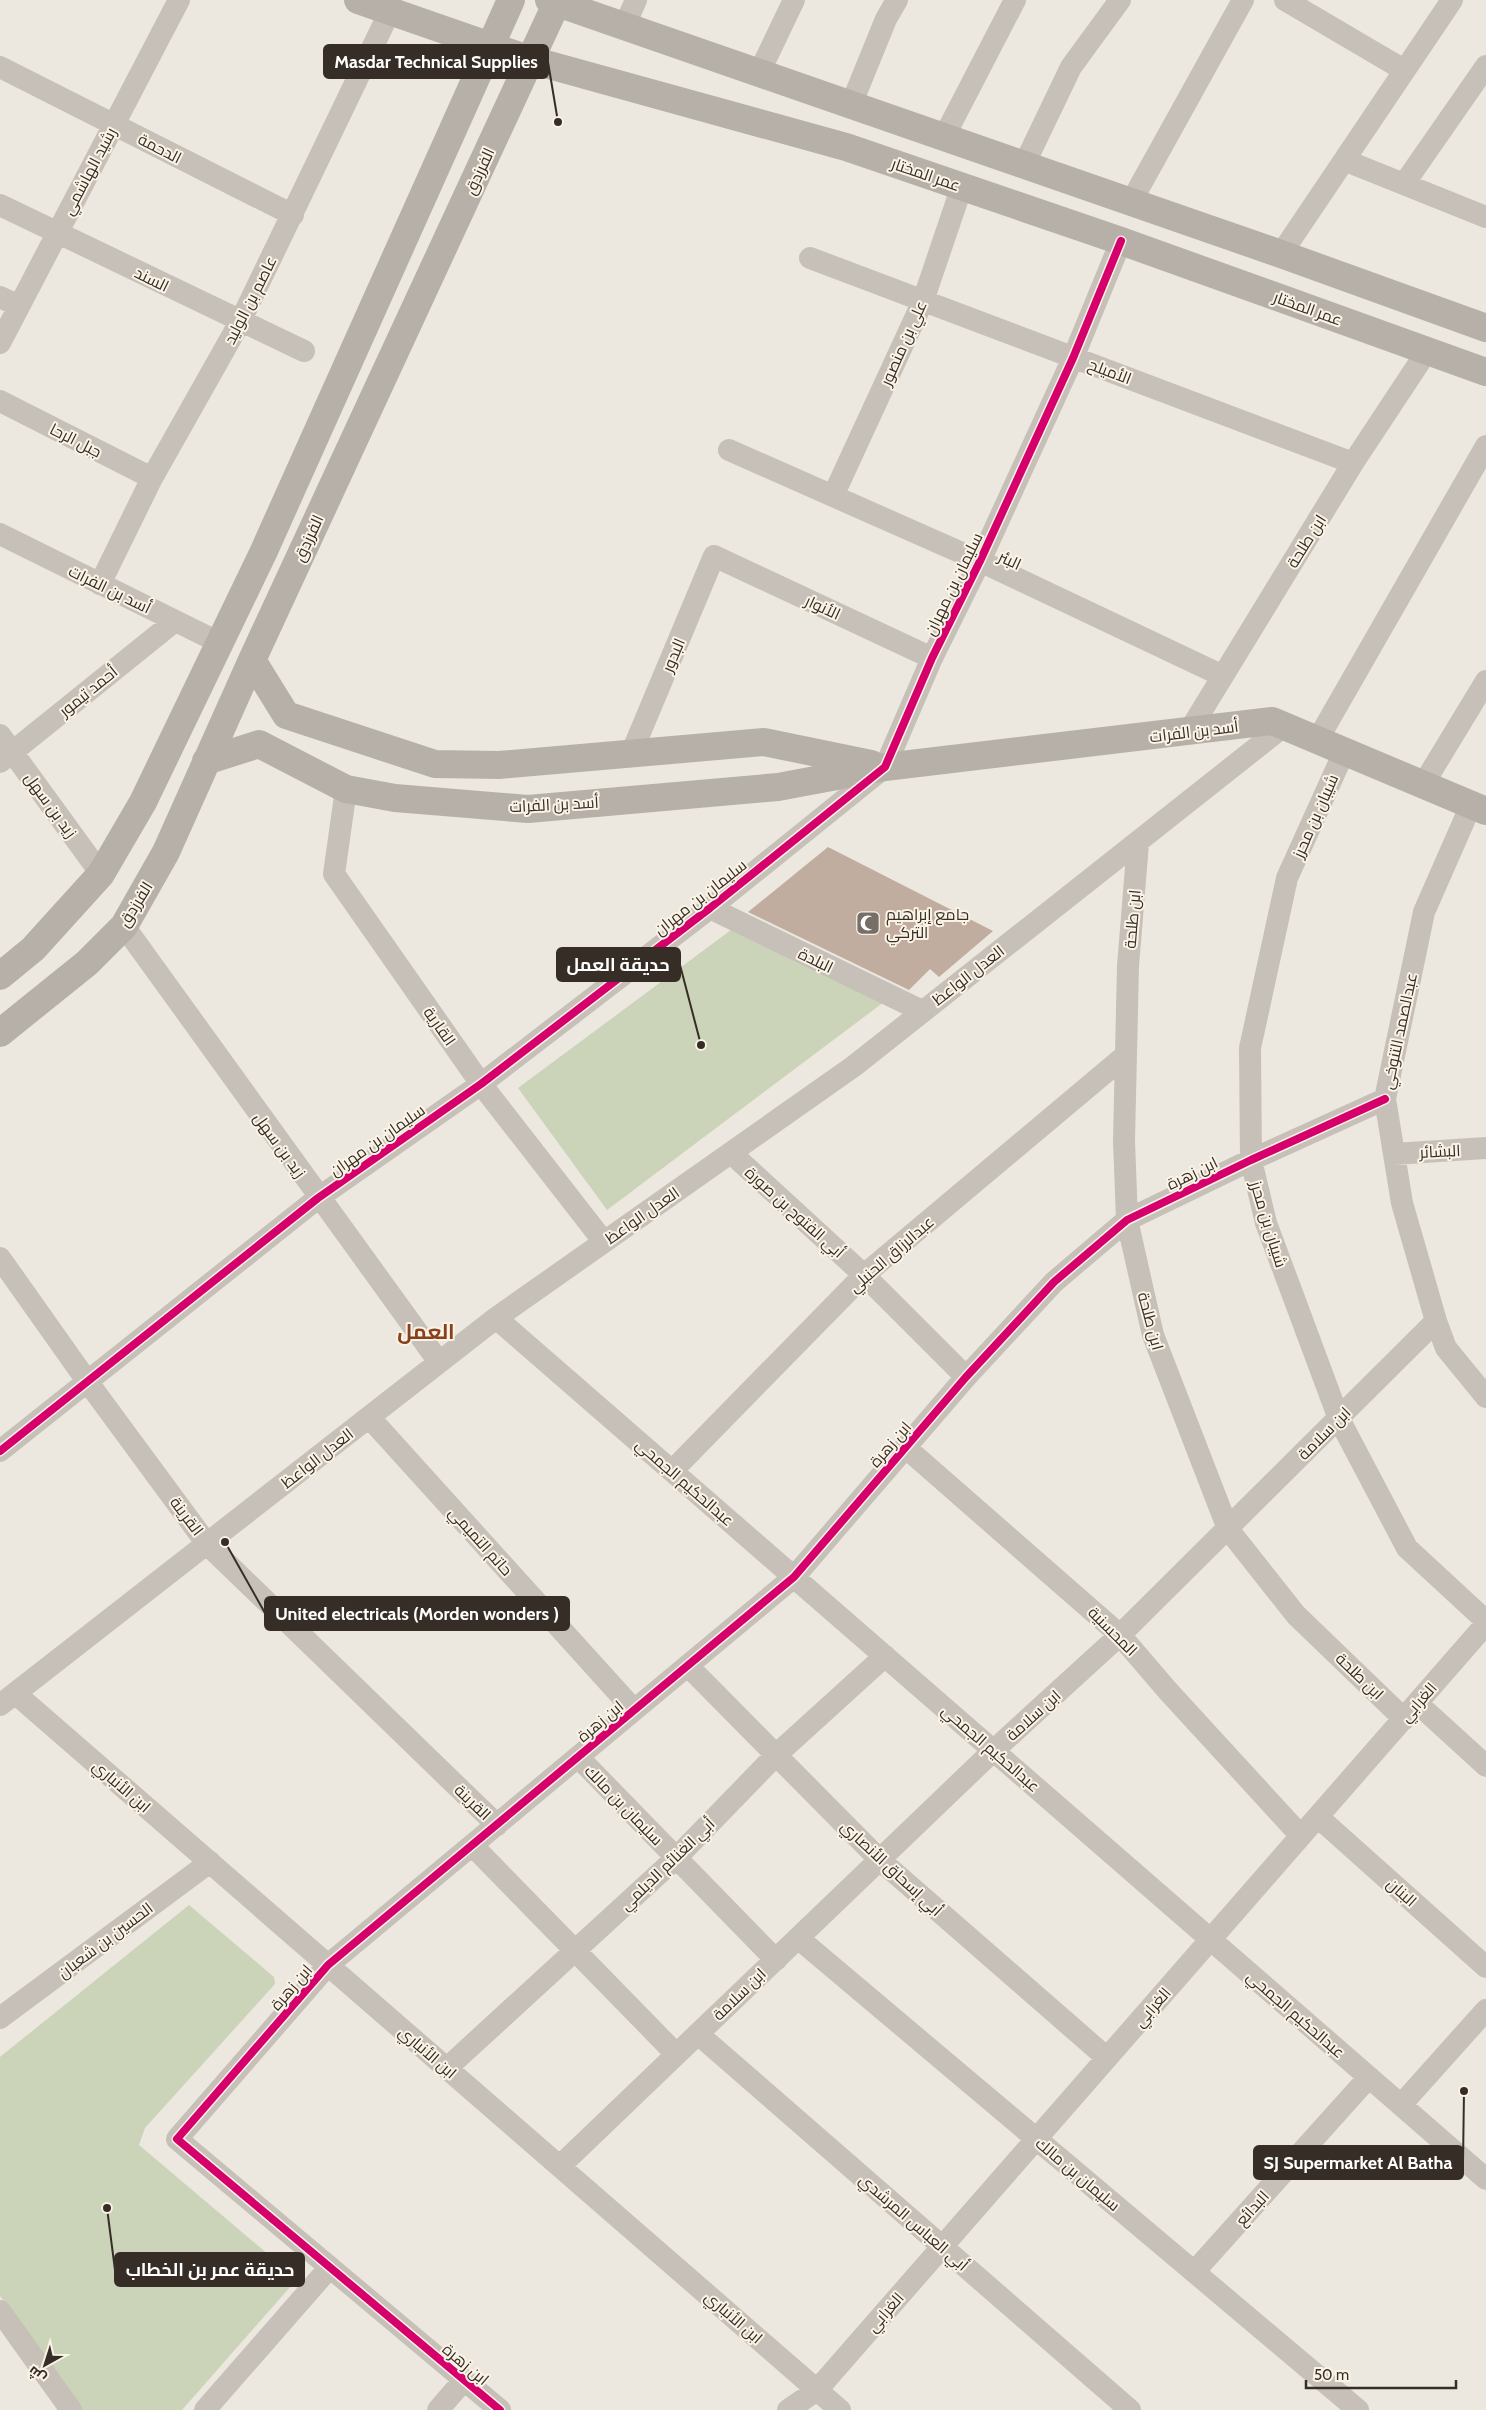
<svg xmlns="http://www.w3.org/2000/svg" width="1486" height="2410" font-family="Cabin,Cairo,sans-serif">
<style>
.green{fill:#cbd3b8}
.building{fill:#c1ada0}
.lines{fill:none;stroke-linecap:round;stroke-linejoin:round}
.street{stroke:#c6c0b8;stroke-width:22}
.secondary{stroke:#b6b0a9;stroke-width:28}
.cycleway-casing{stroke:#faf3e6;stroke-width:11}
.cycleway{stroke:#d6006c;stroke-width:8}
.labels{text-anchor:middle;stroke-width:4;stroke-linejoin:round;paint-order:stroke}
.street-label{font-size:16px;fill:#362d26;stroke:#faf3e6}
.poi-label{font-size:16px;fill:#362d26;stroke:#faf3e6;text-anchor:start}
.district-label{font-size:21px;font-weight:bold;fill:#87411d;stroke:#faf3e6}
.leader{fill:none;stroke:#362d26;stroke-width:2}
.callout-dot{fill:#362d26;stroke:#faf3e6;stroke-width:2}
.callout{fill:#362d26;stroke:#362d26;stroke-width:2}
.callout-label{font-size:18px;text-anchor:middle;font-weight:bold;fill:#fff}
</style>
<rect width="100%" height="100%" fill="#ece8df"/>
<path class="green" d="M 731,930 L 884,1002 L 607,1210 L 518,1088 Z
M 189,1905 L 274,1977 L 275,1984 L 145,2128 L 139,2145 L 288,2271 L 291,2286 L 182,2410 L 82,2410 L 0,2296 L 0,2057 Z"/>
<path class="building" d="M 828,847 L 993,931 L 939,977 L 930,969 L 909,990 L 748,912 Z"/>
<g class="lines">
<path class="street" d="M 1285,0 L 1404,70
M 624,27 L 636,0
M 0,67 L 293,215
M 759,73 L 794,0
M 851,105 L 886,19 L 897,0
M 944,137 L 1015,0
M 1344,160 L 1486,217
M 1024,165 L 1071,67 L 1120,0
M 1404,184 L 1486,66
M 1131,202 L 1243,0
M 0,205 L 304,351
M 1281,254 L 1452,0
M 810,258 L 1353,463
M 0,297 L 19,306
M 0,343 L 179,0
M 0,401 L 152,478
M 729,450 L 980,561 L 1223,676
M 833,496 L 923,301 L 962,186
M 0,534 L 220,643
M 100,584 L 152,478 L 240,322 L 390,11
M 1188,733 L 1353,463 L 1427,351
M 0,735 L 101,874
M 1318,739 L 1486,446
M 1344,752 L 1287,878 L 1250,1048 L 1251,1160 L 1266,1223 L 1339,1419 L 1407,1548 L 1486,1621
M 631,754 L 714,556 L 932,658
M 0,762 L 175,621
M 1424,783 L 1486,681
M 346,789 L 334,874 L 481,1084 L 604,1242
M 1471,805 L 1424,912 L 1385,1099 L 1402,1203 L 1436,1321 L 1446,1348 L 1486,1397
M 1138,843 L 1128,966 L 1124,1141 L 1127,1220 L 1153,1335 L 1228,1529 L 1296,1615 L 1404,1719
M 710,908 L 922,1011
M 124,926 L 439,1362
M 731,1153 L 864,1275 L 966,1377
M 1394,1154 L 1486,1148
M 0,1258 L 87,1381 L 207,1544 L 497,1825
M 496,1318 L 1486,2179
M 369,1417 L 634,1710
M 905,1447 L 1120,1635 L 1168,1691 L 1301,1836
M 0,1451 L 318,1198 L 481,1084 L 710,908 L 885,767 L 932,658 L 980,561 L 1073,358 L 1121,241
M 672,1471 L 864,1275 L 1126,1055
M 688,1666 L 880,1860 L 1107,2058
M 16,1694 L 840,2410
M 1417,1703 L 1486,1766
M 0,1705 L 496,1318 L 854,1066 L 1284,726
M 578,1757 L 776,1960
M 1318,1817 L 1486,1967
M 472,1845 L 676,2054
M 798,1938 L 1358,2410
M 0,2018 L 210,1862
M 698,2034 L 1130,2410
M 447,2068 L 676,1858 L 776,1755 L 885,1656
M 1401,2105 L 1486,2010
M 560,2166 L 993,1751 L 1120,1635 L 1436,1321
M 1194,2272 L 1369,2077
M 0,2311 L 71,2410
M 205,2410 L 330,2267
M 438,2410 L 464,2380
M 500,2410 L 177,2139 L 328,1965 L 794,1577 L 966,1377 L 1054,1282 L 1127,1220 L 1251,1160 L 1385,1099
M 788,2410 L 817,2390 L 1486,1624"/>
<path class="secondary" d="M 358,0 L 531,60 L 846,147 L 1121,241 L 1486,372
M 549,0 L 1281,254 L 1486,328
M 252,660 L 286,715 L 435,764 L 499,765 L 764,742 L 871,764
M 206,761 L 259,744 L 346,789 L 395,798 L 528,809 L 778,787 L 885,767 L 1272,721 L 1486,811
M 0,976 L 33,949 L 101,874 L 143,802 L 263,553 L 511,0
M 0,1033 L 87,963 L 124,926 L 166,852 L 252,660 L 558,0"/>
<g class="cycleway-casing">
<path id="cycleway" d="M 0,1451 L 318,1198 L 481,1084 L 710,908 L 885,767 L 932,658 L 980,561 L 1073,358 L 1121,241
M 500,2410 L 177,2139 L 328,1965 L 794,1577 L 966,1377 L 1054,1282 L 1127,1220 L 1251,1160 L 1385,1099"/>
</g>
<use href="#cycleway" class="cycleway"/>
</g>
<defs>
<g id="mosque-square" transform="scale(1.25)"><rect x="-9" y="-9" width="18" height="18" rx="4" fill="#766e67" stroke="#faf3e6"/><path d="M3.5-4.9A6 6 0 1 0 3.5 4.9A5 5 0 1 1 3.5-4.9Z" fill="#fff"/></g>
</defs>
<g fill-rule="evenodd">
<use href="#mosque-square" x="868" y="923"/>
</g>
<g class="labels">
<g class="street-label">
<text transform="translate(160 148) rotate(27)" y="6">الدحمة</text>
<text transform="translate(89 171) rotate(-62)" y="6">رشيد الهاشمي</text>
<text transform="translate(479 171) rotate(-65)" y="6">الفرزدق</text>
<text transform="translate(926 174) rotate(19)" y="6">عمر المختار</text>
<text transform="translate(152 279) rotate(26)" y="6">السند</text>
<text transform="translate(250 300) rotate(-63)" y="6">عاصم بن الوليد</text>
<text transform="translate(1308 308) rotate(20)" y="6">عمر المختار</text>
<text transform="translate(903 343) rotate(-66)" y="6">علي بن منصور</text>
<text transform="translate(1110 371) rotate(21)" y="6">الأميلح</text>
<text transform="translate(76 440) rotate(27)" y="6">جبل الرحا</text>
<text transform="translate(308 538) rotate(-65)" y="6">الفرزدق</text>
<text transform="translate(1306 541) rotate(-58)" y="6">ابن طلحة</text>
<text transform="translate(1010 560) rotate(25)" y="6">البئر</text>
<text transform="translate(953 584) rotate(-64)" y="6">سليمان بن مهران</text>
<text transform="translate(110 589) rotate(26)" y="6">أسد بن الفرات</text>
<text transform="translate(823 607) rotate(25)" y="6">الأنوار</text>
<text transform="translate(673 655) rotate(-67)" y="6">البدور</text>
<text transform="translate(88 691) rotate(-39)" y="6">أحمد تيمور</text>
<text transform="translate(1194 731) rotate(-7)" y="6">أسد بن الفرات</text>
<text transform="translate(554 804) rotate(-3)" y="6">أسد بن الفرات</text>
<text transform="translate(51 805) rotate(54)" y="6">زيد بن سهل</text>
<text transform="translate(1315 816) rotate(-66)" y="6">شيبان بن محرز</text>
<text transform="translate(700 897) rotate(-38)" y="6">سليمان بن مهران</text>
<text transform="translate(135 904) rotate(-58)" y="6">الفرزدق</text>
<text transform="translate(1132 919) rotate(-85)" y="6">ابن طلحة</text>
<text transform="translate(816 960) rotate(26)" y="6">البلدة</text>
<text transform="translate(968 975) rotate(-38)" y="6">العدل الواعظ</text>
<text transform="translate(440 1026) rotate(55)" y="6">القارية</text>
<text transform="translate(1399 1031) rotate(-78)" y="6">عبدالصمد التنوخي</text>
<text transform="translate(377 1140) rotate(-35)" y="6">سليمان بن مهران</text>
<text transform="translate(280 1145) rotate(54)" y="6">زيد بن سهل</text>
<text transform="translate(1440 1151) rotate(-3)" y="6">البشائر</text>
<text transform="translate(1192 1173) rotate(-26)" y="6">ابن زهرة</text>
<text transform="translate(795 1212) rotate(42)" y="6">أبي الفتوح بن صورة</text>
<text transform="translate(642 1215) rotate(-35)" y="6">العدل الواعظ</text>
<text transform="translate(1269 1224) rotate(73)" y="6">شيبان بن محرز</text>
<text transform="translate(891 1254) rotate(-41)" y="6">عبدالرزاق الحنبلي</text>
<text transform="translate(1151 1321) rotate(75)" y="6">ابن طلحة</text>
<text transform="translate(1324 1433) rotate(-45)" y="6">ابن سلامة</text>
<text transform="translate(890 1444) rotate(-49)" y="6">ابن زهرة</text>
<text transform="translate(317 1458) rotate(-38)" y="6">العدل الواعظ</text>
<text transform="translate(685 1482) rotate(41)" y="6">عبدالحكيم الجمحي</text>
<text transform="translate(187 1516) rotate(53)" y="6">القرينة</text>
<text transform="translate(481 1541) rotate(48)" y="6">حاتم التميمي</text>
<text transform="translate(1113 1631) rotate(45)" y="6">المحسنية</text>
<text transform="translate(1360 1676) rotate(44)" y="6">ابن طلحة</text>
<text transform="translate(1418 1702) rotate(-49)" y="6">الغرابي</text>
<text transform="translate(1033 1715) rotate(-42)" y="6">ابن سلامة</text>
<text transform="translate(600 1721) rotate(-40)" y="6">ابن زهرة</text>
<text transform="translate(991 1748) rotate(41)" y="6">عبدالحكيم الجمحي</text>
<text transform="translate(122 1786) rotate(41)" y="6">ابن الأنباري</text>
<text transform="translate(473 1802) rotate(44)" y="6">القرينة</text>
<text transform="translate(624 1805) rotate(46)" y="6">سليمان بن مالك</text>
<text transform="translate(667 1864) rotate(-44)" y="6">أبي الغنائم الديلمي</text>
<text transform="translate(892 1868) rotate(43)" y="6">أبي إسحاق الأنصاري</text>
<text transform="translate(1402 1892) rotate(42)" y="6">البنان</text>
<text transform="translate(105 1940) rotate(-37)" y="6">الحسين بن شعبان</text>
<text transform="translate(291 1987) rotate(-49)" y="6">ابن زهرة</text>
<text transform="translate(739 1994) rotate(-44)" y="6">ابن سلامة</text>
<text transform="translate(1152 2007) rotate(-49)" y="6">الغرابي</text>
<text transform="translate(1296 2014) rotate(41)" y="6">عبدالحكيم الجمحي</text>
<text transform="translate(428 2052) rotate(41)" y="6">ابن الأنباري</text>
<text transform="translate(1078 2174) rotate(40)" y="6">سليمان بن مالك</text>
<text transform="translate(1252 2208) rotate(-48)" y="6">البدائع</text>
<text transform="translate(914 2222) rotate(41)" y="6">أبي العباس المرشدي</text>
<text transform="translate(885 2312) rotate(-49)" y="6">الغرابي</text>
<text transform="translate(734 2317) rotate(41)" y="6">ابن الأنباري</text>
<text transform="translate(466 2364) rotate(40)" y="6">ابن زهرة</text>
</g>
<g class="poi-label">
<text x="886" y="920">جامع إبراهيم<tspan x="886" dy="18">التركي</tspan></text>
</g>
<g class="district-label">
<text x="426" y="1339">العمل</text>
</g>
</g>
<path class="leader" d="M558 122L548 62M701 1045L680 965M225 1542L265 1613M1464 2091L1463 2163M107 2208L115 2270"/>
<g class="callout-dot">
<circle cx="558" cy="122" r="5"/>
<circle cx="701" cy="1045" r="5"/>
<circle cx="225" cy="1542" r="5"/>
<circle cx="1464" cy="2091" r="5"/>
<circle cx="107" cy="2208" r="5"/>
</g>
<g class="callout">
<rect x="324" y="45" width="224" height="33" rx="5"/>
<rect x="557" y="948" width="123" height="33" rx="5"/>
<rect x="265" y="1597" width="304" height="33" rx="5"/>
<rect x="1254" y="2146" width="209" height="33" rx="5"/>
<rect x="115" y="2253" width="189" height="33" rx="5"/>
</g>
<g class="callout-label">
<text x="436" y="68">Masdar Technical Supplies</text>
<text x="618" y="971">حديقة العمل</text>
<text x="417" y="1620">United electricals (Morden wonders )</text>
<text x="1358" y="2169">SJ Supermarket Al Batha</text>
<text x="210" y="2276">حديقة عمر بن الخطاب</text>
</g>
<g transform="translate(45 2365) rotate(219)" stroke="#faf3e6" stroke-width="4" paint-order="stroke">
<path d="M0-4L9 19L0 12L-9 19Z" fill="#362d26"/>
<text y="-8" font-size="14" font-weight="bold" text-anchor="middle" fill="#362d26">ش</text>
</g>
<path d="M1306 2380v8h150v-8" fill="none" stroke="#362d26" stroke-width="2.5"/>
<text x="1314" y="2380" font-size="15" fill="#362d26" stroke="#faf3e6" stroke-width="4" paint-order="stroke">50 m</text>
</svg>
